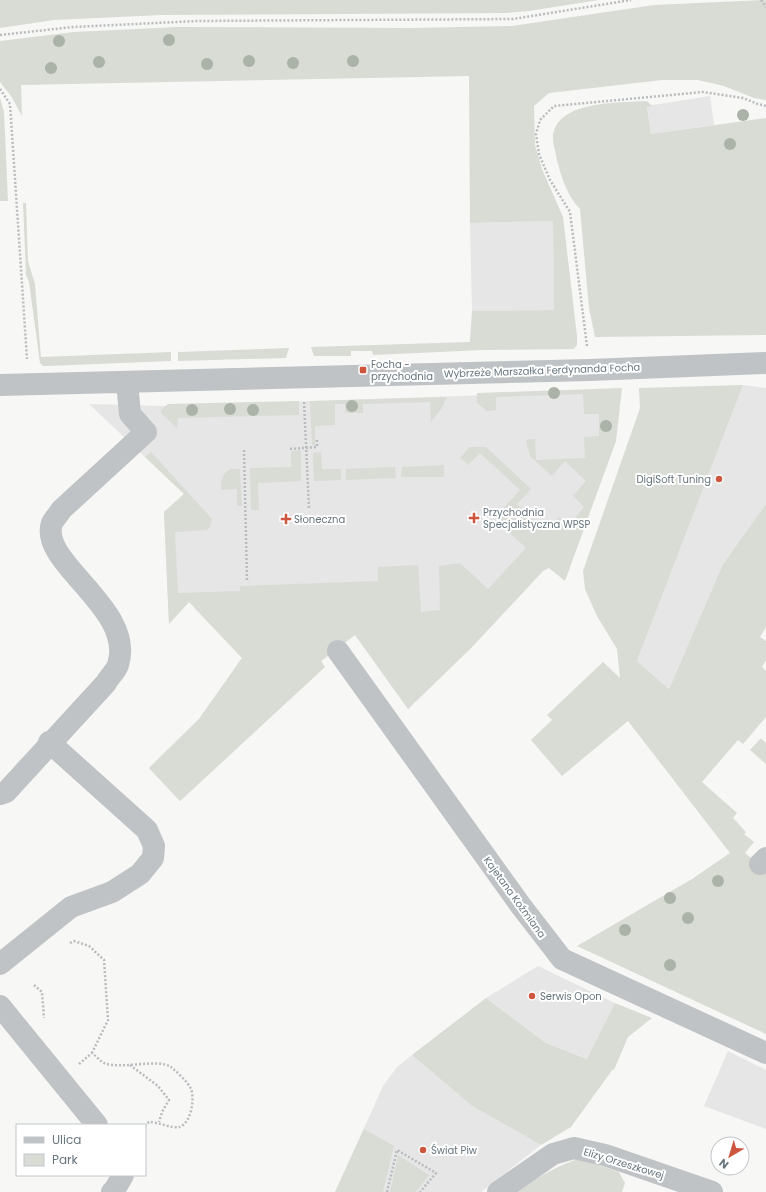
<svg xmlns="http://www.w3.org/2000/svg" width="766" height="1192" font-family="Poppins,sans-serif">
<style>
.built{fill:#e5e6e5}
.green{fill:#d8dcd5}
.lines{fill:none;stroke-linecap:round;stroke-linejoin:round}
.path{stroke:#b9bcbe;stroke-width:2.5;stroke-dasharray:2 2;stroke-linecap:butt}
.minor{stroke:#bfc3c6;stroke-width:22}
.tree{fill:#abb2a7}
.poi-dot{fill:#ce553e;stroke:#fff;stroke-width:1.5}
.labels{text-anchor:middle;stroke-width:4;stroke-linejoin:round;paint-order:stroke}
.poi-label{font-size:10px;fill:#66747c;stroke:#fff;text-anchor:start}
.street-label{font-size:10px;fill:#66747c;stroke:#fff}
</style>
<rect width="100%" height="100%" fill="#f7f7f5"/>
<path class="built" d="M 710,96 L 714,125 L 651,134 L 647,106 Z
M 553,221 L 554,310 L 472,311 L 470,223 Z
M 743,385 L 766,388 L 766,504 L 723,564 L 669,689 L 637,661 Z
M 609,391 L 610,444 L 567,558 L 543,571 L 471,648 L 408,709 L 355,635 L 321,661 L 325,667 L 180,801 L 149,768 L 199,719 L 242,658 L 189,602 L 169,624 L 164,512 L 184,494 L 89,404 L 163,406 Z
M 538,966 L 615,1003 L 588,1059 L 546,1043 L 486,998 Z
M 728,1051 L 766,1070 L 766,1129 L 704,1106 Z
M 412,1055 L 472,1106 L 541,1145 L 481,1192 L 335,1192 L 383,1086 L 397,1067 Z"/>
<path class="green" d="M 0,0 L 599,0 L 529,11 L 505,13 L 162,15 L 54,20 L 0,28 Z
M 766,0 L 766,100 L 754,98 L 724,86 L 698,80 L 662,80 L 549,93 L 534,106 L 535,145 L 542,169 L 563,217 L 577,336 L 577,345 L 574,349 L 483,350 L 373,355 L 372,351 L 351,351 L 351,356 L 314,356 L 311,347 L 470,342 L 472,311 L 554,310 L 553,221 L 470,223 L 469,76 L 21,85 L 22,116 L 11,96 L 0,82 L 0,41 L 74,32 L 178,27 L 413,28 L 512,26 L 654,5 Z
M 0,98 L 4,112 L 8,201 L 0,201 Z
M 647,101 L 652,106 L 647,107 L 651,134 L 766,118 L 766,335 L 595,337 L 589,308 L 580,209 C 568,197 561,177 557,160 C 556,153 553,145 553,139 C 553,100 620,103 647,101 Z
M 23,203 L 26,203 L 28,261 L 35,284 L 41,357 L 171,352 L 171,361 L 47,366 L 43,366 L 40,363 L 29,282 L 26,275 Z
M 289,348 L 286,358 L 178,361 L 178,352 Z
M 743,385 L 637,661 L 669,689 L 723,564 L 766,504 L 766,627 L 760,637 L 766,641 L 766,660 L 762,667 L 766,671 L 766,717 L 743,744 L 738,740 L 702,782 L 737,813 L 733,818 L 746,832 L 744,834 L 754,842 L 745,853 L 766,870 L 766,1034 L 577,946 L 692,879 L 730,853 L 628,721 L 562,776 L 531,740 L 552,720 L 547,715 L 603,662 L 620,678 L 617,649 L 597,616 L 585,589 L 583,571 L 640,408 L 639,388 Z
M 622,388 L 616,441 L 565,581 L 549,568 L 543,571 L 471,648 L 408,709 L 355,635 L 321,661 L 325,667 L 180,801 L 149,768 L 199,719 L 242,658 L 189,602 L 169,624 L 164,512 L 184,494 L 145,457 L 151,452 L 212,519 L 210,527 L 207,530 L 175,532 L 178,593 L 240,591 L 240,586 L 378,581 L 378,567 L 418,565 L 421,612 L 440,610 L 439,566 L 460,563 L 488,589 L 526,548 L 499,523 L 500,512 L 520,490 L 480,453 L 468,465 L 460,458 L 469,447 L 486,447 L 531,489 L 517,504 L 546,531 L 559,517 L 569,525 L 584,507 L 573,496 L 586,481 L 565,461 L 552,476 L 530,456 L 526,441 L 528,439 L 535,439 L 536,460 L 585,458 L 584,437 L 599,436 L 599,414 L 584,414 L 583,394 L 496,397 L 496,410 L 487,411 L 477,403 L 477,393 Z
M 447,397 L 441,409 L 431,422 L 430,402 L 363,404 L 363,413 L 348,413 L 345,412 L 345,404 L 335,404 L 335,425 L 315,426 L 315,445 L 312,445 L 310,401 Z
M 299,401 L 299,415 L 178,418 L 177,428 L 161,413 L 161,410 L 168,404 Z
M 301,450 L 301,481 L 258,483 L 259,510 L 251,510 L 250,468 L 291,467 L 291,451 Z
M 321,452 L 322,469 L 341,469 L 341,480 L 314,481 L 313,453 Z
M 444,465 L 444,477 L 401,477 L 402,467 Z
M 395,467 L 396,478 L 346,480 L 346,469 Z
M 231,469 L 240,469 L 242,506 L 237,506 L 237,489 L 221,490 C 221,480 222,473 231,469 Z
M 761,738 L 766,743 L 766,764 L 750,750 Z
M 486,998 L 546,1043 L 587,1059 L 615,1003 L 652,1018 L 628,1037 L 614,1070 L 613,1069 L 571,1127 L 541,1145 L 472,1106 L 412,1055 Z
M 364,1129 L 394,1146 L 383,1192 L 335,1192 Z
M 398,1155 L 429,1175 L 416,1192 L 390,1192 Z
M 580,1158 L 619,1172 L 625,1183 L 622,1192 L 516,1192 C 536,1178 557,1166 580,1158 Z"/>
<g class="lines">
<path class="path" d="M 761,0 L 766,7
M 0,35 L 73,27 L 197,21 L 513,19 L 631,0
M 0,89 L 10,104 L 27,359
M 587,346 L 570,212 L 550,180 L 539,154 L 536,134 L 540,120 L 554,106 L 703,92 L 743,98 L 758,104 L 766,106
M 304,402 L 309,508
M 290,449 L 317,447 L 317,438
M 244,450 L 247,581
M 70,943 L 74,941 L 89,946 L 104,960 L 108,1020 L 92,1053
M 34,985 L 42,992 L 44,1018
M 79,1064 L 92,1053 C 96,1056 100,1061 104,1063 C 122,1070 158,1058 171,1067 C 178,1073 187,1081 191,1089 C 195,1099 191,1124 179,1127 C 173,1129 158,1122 149,1122 L 145,1126
M 130,1065 L 158,1086 L 169,1100 L 162,1112 L 159,1122
M 387,1192 L 397,1150 L 436,1173 L 420,1192"/>
<path class="minor" d="M 0,385 L 590,370 L 766,363
M 338,651 L 521,906 L 562,959 L 766,1053
M 0,794 L 6,792 L 106,683 C 109,677 116,671 118,665 C 136,608 38,563 52,523 C 54,519 59,514 61,510 L 146,432 L 130,414 L 127,382
M 760,864 L 766,858
M 0,964 L 71,907 L 112,892 L 140,874 L 153,858 L 154,846 L 147,830 L 49,742
M 0,1006 L 97,1125
M 112,1192 L 115,1189 L 123,1175
M 498,1192 L 553,1154 L 574,1148 L 605,1155 L 712,1192"/>
</g>
<g class="tree">
<circle cx="169" cy="40" r="6"/>
<circle cx="59" cy="41" r="6"/>
<circle cx="249" cy="61" r="6"/>
<circle cx="353" cy="61" r="6"/>
<circle cx="99" cy="62" r="6"/>
<circle cx="293" cy="63" r="6"/>
<circle cx="207" cy="64" r="6"/>
<circle cx="51" cy="68" r="6"/>
<circle cx="743" cy="115" r="6"/>
<circle cx="730" cy="144" r="6"/>
<circle cx="554" cy="393" r="6"/>
<circle cx="352" cy="406" r="6"/>
<circle cx="230" cy="409" r="6"/>
<circle cx="192" cy="410" r="6"/>
<circle cx="253" cy="410" r="6"/>
<circle cx="606" cy="426" r="6"/>
<circle cx="718" cy="881" r="6"/>
<circle cx="670" cy="898" r="6"/>
<circle cx="688" cy="918" r="6"/>
<circle cx="625" cy="930" r="6"/>
<circle cx="670" cy="965" r="6"/>
</g>
<g class="poi-dot">
<rect x="359" y="366" width="8" height="8" rx="2"/>
<circle cx="719" cy="479" r="4"/>
<path d="M472 512h4v4h4v4h-4v4h-4v-4h-4v-4h4z"/>
<path d="M284 513h4v4h4v4h-4v4h-4v-4h-4v-4h4z"/>
<circle cx="532" cy="996" r="4"/>
<circle cx="423" cy="1150" r="4"/>
</g>
<g class="labels">
<g class="poi-label">
<text x="371" y="368">Focha -<tspan x="371" dy="12">przychodnia</tspan></text>
<text x="711" y="483" text-anchor="end">DigiSoft Tuning</text>
<text x="483" y="516">Przychodnia<tspan x="483" dy="12">Specjalistyczna WPSP</tspan></text>
<text x="294" y="523">Słoneczna</text>
<text x="540" y="1000">Serwis Opon</text>
<text x="431" y="1154">Świat Piw</text>
</g>
<g class="street-label">
<text transform="translate(542 370) rotate(-2)" y="4">Wybrzeże Marszałka Ferdynanda Focha</text>
<text transform="translate(515 897) rotate(54)" y="4">Kajetana Koźmiana</text>
<text transform="translate(624 1163) rotate(17)" y="4">Elizy Orzeszkowej</text>
</g>
</g>
<rect x="16" y="1124" width="130" height="52" fill="#ffffff" stroke="#c2c7cb"/>
<rect x="24" y="1137" width="20" height="6" fill="#bfc3c6" stroke="#c2c7cb"/>
<text x="52" y="1144" font-size="12" fill="#66747c">Ulica</text>
<rect x="24" y="1154" width="20" height="12" fill="#d8dcd5" stroke="#c2c7cb"/>
<text x="52" y="1164" font-size="12" fill="#66747c">Park</text>
<g transform="translate(730 1156) rotate(218)"><circle r="19" fill="#ffffff" stroke="#c2c7cb"/>
<path d="M0-3L7 15L0 10L-7 15Z" fill="#ce553e"/>
<text y="-6" font-size="11" font-weight="bold" text-anchor="middle" fill="#66747c">N</text>
</g>
</svg>
